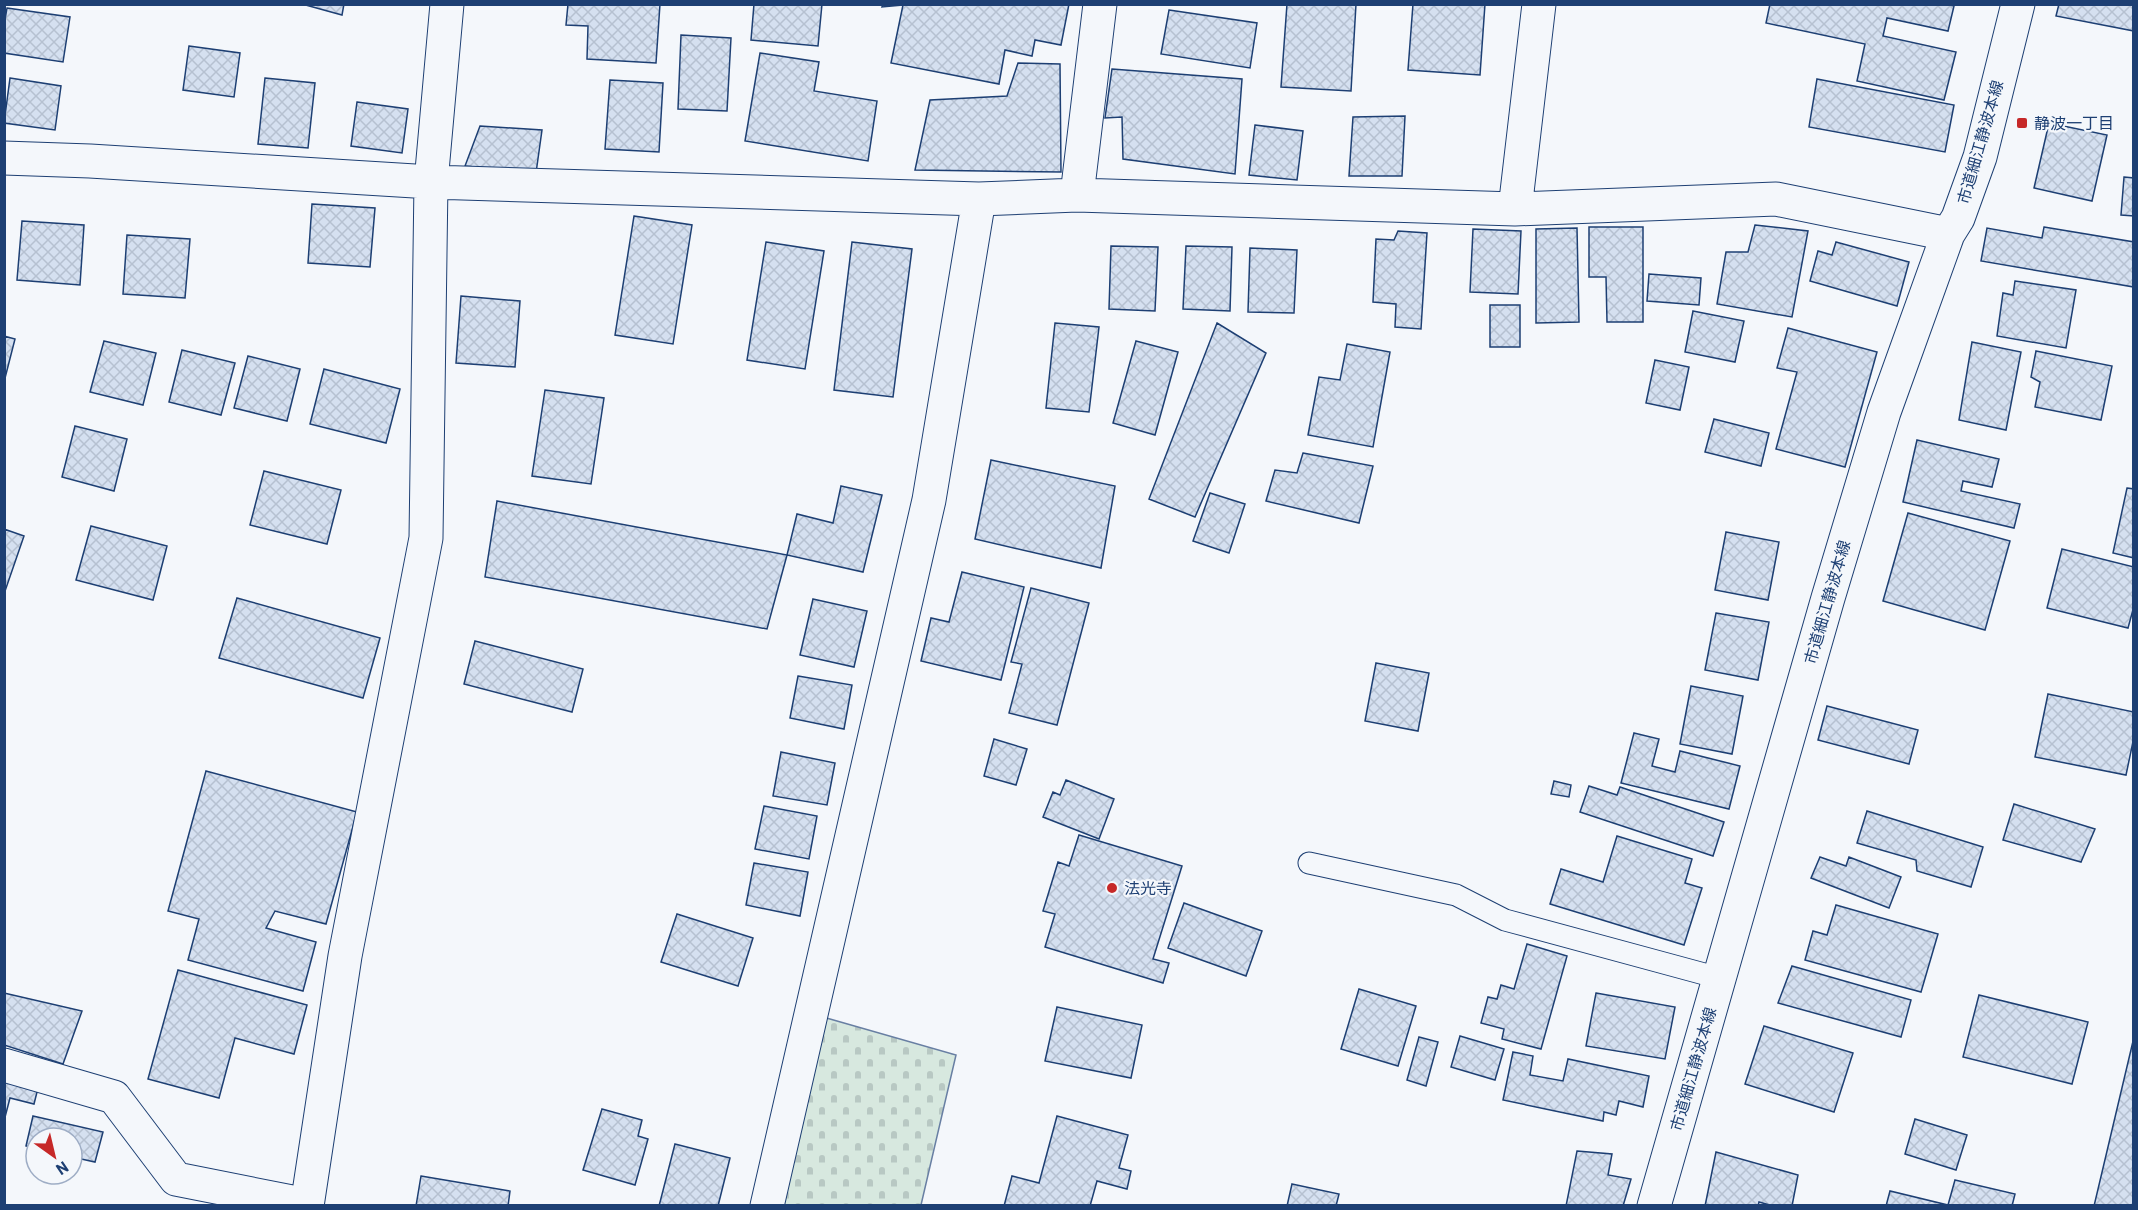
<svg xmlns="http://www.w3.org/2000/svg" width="2138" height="1210" font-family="Barlow,'Noto Sans JP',sans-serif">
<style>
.cemetery{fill:url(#cemetery-stones);stroke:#687fa3;stroke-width:1.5}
.building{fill:url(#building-cross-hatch);stroke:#1d3f73;stroke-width:1.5}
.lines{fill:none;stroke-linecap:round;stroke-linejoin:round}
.service-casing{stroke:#1d3f73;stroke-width:23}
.minor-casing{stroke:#1d3f73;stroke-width:35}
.service{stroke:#f4f7fb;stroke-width:21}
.minor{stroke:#f4f7fb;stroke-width:33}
.poi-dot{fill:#c62828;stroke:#f4f7fb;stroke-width:2}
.labels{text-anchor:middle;stroke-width:4.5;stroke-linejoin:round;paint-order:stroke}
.poi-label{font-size:16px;fill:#1d3f73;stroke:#f4f7fb;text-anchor:start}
.street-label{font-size:16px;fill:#1d3f73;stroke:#f4f7fb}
</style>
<defs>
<pattern id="cemetery-stones" width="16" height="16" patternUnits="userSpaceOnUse" patternTransform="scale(1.5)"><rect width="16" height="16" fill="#d7e8df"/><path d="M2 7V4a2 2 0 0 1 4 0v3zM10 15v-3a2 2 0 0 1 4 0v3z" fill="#b8c8c3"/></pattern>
<pattern id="building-cross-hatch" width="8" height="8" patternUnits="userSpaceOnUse" patternTransform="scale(1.5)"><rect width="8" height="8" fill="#d5e0f0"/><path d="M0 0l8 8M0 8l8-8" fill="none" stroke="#b6c1d1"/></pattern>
</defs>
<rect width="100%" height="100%" fill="#f4f7fb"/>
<path class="cemetery" d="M 823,1017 L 956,1055 L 921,1205 L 771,1206 Z"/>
<path class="building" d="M 302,4 L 344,4 L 342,15 Z
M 568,4 L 660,4 L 656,63 L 587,59 L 588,26 L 566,25 Z
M 754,4 L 822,4 L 818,46 L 751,40 Z
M 883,4 L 1069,4 L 1061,45 L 1035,40 L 1032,56 L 1005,50 L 999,84 L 891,63 L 903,5 L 882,7 Z
M 1287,4 L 1356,4 L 1351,91 L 1281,87 Z
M 1413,4 L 1485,4 L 1480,75 L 1408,70 Z
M 1770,4 L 1946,4 L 1954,6 L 1948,31 L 1887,18 L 1883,36 L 1956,52 L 1944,100 L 1857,81 L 1865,44 L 1766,23 Z
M 2059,4 L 2134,4 L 2134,31 L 2056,16 Z
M 7,8 L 70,17 L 63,62 L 4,53 L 4,26 Z
M 1169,10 L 1257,23 L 1250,68 L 1161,54 Z
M 681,35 L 731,38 L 727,111 L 678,109 Z
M 189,46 L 240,53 L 234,97 L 183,90 Z
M 760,53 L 819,62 L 814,91 L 877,101 L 868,161 L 745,141 Z
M 1018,63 L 1060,64 L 1061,172 L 915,170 L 930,100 L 1007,96 Z
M 1112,69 L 1242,79 L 1235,174 L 1123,159 L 1122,117 L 1105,118 Z
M 10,78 L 61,86 L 55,130 L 4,123 Z
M 265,78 L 315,83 L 308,148 L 258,144 Z
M 1817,79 L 1954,105 L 1945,152 L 1809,127 Z
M 610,80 L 663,83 L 659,152 L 605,149 Z
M 357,102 L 408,109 L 402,153 L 351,146 Z
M 1405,116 L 1402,176 L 1349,176 L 1353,117 Z
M 2049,123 L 2107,135 L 2092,201 L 2034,188 Z
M 1255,125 L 1303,131 L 1297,180 L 1249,175 Z
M 480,126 L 542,130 L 536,173 L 465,166 Z
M 2124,177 L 2134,178 L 2134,216 L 2121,215 Z
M 312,204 L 375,208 L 370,267 L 308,263 Z
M 634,216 L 692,225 L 673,344 L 615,335 Z
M 22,221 L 84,225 L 80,285 L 17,280 Z
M 1755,225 L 1808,231 L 1792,317 L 1717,304 L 1726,252 L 1748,252 Z
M 1589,227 L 1643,227 L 1643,322 L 1607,322 L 1606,277 L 1589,277 Z
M 2044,227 L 2134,242 L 2134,287 L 1981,261 L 1987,228 L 2042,238 Z
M 1577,228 L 1579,322 L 1536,323 L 1536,229 Z
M 1473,229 L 1521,231 L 1518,294 L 1470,292 Z
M 1398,231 L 1427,233 L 1421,329 L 1395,327 L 1396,304 L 1373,302 L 1376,239 L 1394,240 Z
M 127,235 L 190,239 L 185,298 L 123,294 Z
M 766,242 L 824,251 L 805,369 L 747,360 Z
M 852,242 L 912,249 L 893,397 L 834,390 Z
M 1836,242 L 1909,262 L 1897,306 L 1810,281 L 1818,251 L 1832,255 Z
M 1111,246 L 1158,247 L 1155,311 L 1109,309 Z
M 1186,246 L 1232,247 L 1230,311 L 1183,309 Z
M 1250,248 L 1297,250 L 1294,313 L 1248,312 Z
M 1649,274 L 1701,278 L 1699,305 L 1647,301 Z
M 2015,281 L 2076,290 L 2066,348 L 1997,336 L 2003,293 L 2013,295 Z
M 461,296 L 520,301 L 515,367 L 456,363 Z
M 1490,305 L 1520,305 L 1520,347 L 1490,347 Z
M 1693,311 L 1744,321 L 1735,362 L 1685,352 Z
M 1055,323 L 1099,327 L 1089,412 L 1046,408 Z
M 1217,323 L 1266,353 L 1195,517 L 1149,499 Z
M 1788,328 L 1877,352 L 1845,467 L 1776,449 L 1797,372 L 1777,368 Z
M 4,336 L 15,339 L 4,382 Z
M 104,341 L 156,353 L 143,405 L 90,392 Z
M 1136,341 L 1178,352 L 1155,435 L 1113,423 Z
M 1972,342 L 2021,352 L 2006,430 L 1959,420 Z
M 1347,344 L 1390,352 L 1373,447 L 1308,435 L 1319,377 L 1340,380 Z
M 182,350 L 235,363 L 221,415 L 169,402 Z
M 2036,351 L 2112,366 L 2101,420 L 2035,407 L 2040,382 L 2031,377 Z
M 248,356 L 300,369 L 287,421 L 234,408 Z
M 1655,360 L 1689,367 L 1680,410 L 1646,403 Z
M 324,369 L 400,389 L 386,443 L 310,424 Z
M 545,390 L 604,398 L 591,484 L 532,476 Z
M 1714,419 L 1769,433 L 1761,466 L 1705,452 Z
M 75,426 L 127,439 L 114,491 L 62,477 Z
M 1917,440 L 1999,459 L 1992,487 L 1963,481 L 1961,491 L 2020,504 L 2014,528 L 1903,502 Z
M 1303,453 L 1373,466 L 1359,523 L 1266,501 L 1275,470 L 1297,473 Z
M 991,460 L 1115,486 L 1101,568 L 975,539 Z
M 264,471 L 341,490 L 327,544 L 250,525 Z
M 841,486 L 882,495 L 863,572 L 787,555 L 797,514 L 833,523 Z
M 2127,488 L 2134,489 L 2134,558 L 2113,553 Z
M 1210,493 L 1245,504 L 1229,553 L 1193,541 Z
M 497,501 L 787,555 L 767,629 L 485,577 Z
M 1908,513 L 2010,541 L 1985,630 L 1883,601 Z
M 91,526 L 167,546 L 153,600 L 76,580 Z
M 4,529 L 24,536 L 4,594 Z
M 1726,532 L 1779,542 L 1768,600 L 1715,590 Z
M 2062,549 L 2134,567 L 2134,606 L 2128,628 L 2047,608 Z
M 962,572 L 1024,587 L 1001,680 L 921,661 L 931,618 L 949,622 Z
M 1031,588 L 1089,603 L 1057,725 L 1009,713 L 1022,664 L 1011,662 Z
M 237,598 L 380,638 L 363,698 L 219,658 Z
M 813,599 L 867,611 L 854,667 L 800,655 Z
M 1716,613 L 1769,622 L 1758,680 L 1705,670 Z
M 475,641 L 583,669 L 572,712 L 464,684 Z
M 1376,663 L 1429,673 L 1418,731 L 1365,721 Z
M 798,676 L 852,685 L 844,729 L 790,718 Z
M 1691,686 L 1743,696 L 1732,754 L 1680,744 Z
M 2048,694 L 2134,712 L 2134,737 L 2126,775 L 2035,757 Z
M 1827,706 L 1918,730 L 1909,764 L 1818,740 Z
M 1634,733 L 1659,739 L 1652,766 L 1675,772 L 1680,751 L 1740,766 L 1729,809 L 1621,783 Z
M 994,739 L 1027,749 L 1016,785 L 984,776 Z
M 781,752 L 835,763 L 827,805 L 773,796 Z
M 206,771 L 357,812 L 326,924 L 275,911 L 266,928 L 316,942 L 303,991 L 188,960 L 199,919 L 168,911 Z
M 1066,780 L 1114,799 L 1099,839 L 1043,817 L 1053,792 L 1060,795 Z
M 1554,781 L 1571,785 L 1569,797 L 1551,794 Z
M 1589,786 L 1617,795 L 1620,787 L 1724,822 L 1713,856 L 1580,812 Z
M 2014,804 L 2095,829 L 2081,862 L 2003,840 Z
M 764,806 L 817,816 L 809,859 L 755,849 Z
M 1867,811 L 1983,847 L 1971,887 L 1917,871 L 1916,860 L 1857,843 Z
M 1079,835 L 1182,866 L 1153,959 L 1169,963 L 1163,983 L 1045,947 L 1055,914 L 1043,911 L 1058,862 L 1069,866 Z
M 1617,836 L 1692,859 L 1685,883 L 1702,888 L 1684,945 L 1550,904 L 1561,869 L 1603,882 Z
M 1820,857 L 1846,866 L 1849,857 L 1901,877 L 1889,908 L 1811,878 Z
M 754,863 L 808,872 L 800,916 L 746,905 Z
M 1184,903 L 1262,931 L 1246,976 L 1168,948 Z
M 1836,905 L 1938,934 L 1921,992 L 1805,960 L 1813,931 L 1827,935 Z
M 677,914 L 753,938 L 738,986 L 661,962 Z
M 1527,944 L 1567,956 L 1541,1049 L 1502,1039 L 1504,1029 L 1481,1023 L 1488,997 L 1497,999 L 1501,985 L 1514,989 Z
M 1792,966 L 1911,1000 L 1901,1037 L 1778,1003 Z
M 178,970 L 307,1005 L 294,1054 L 235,1038 L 219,1098 L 148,1079 Z
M 1359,989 L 1416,1006 L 1398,1066 L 1341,1049 Z
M 4,993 L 82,1011 L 63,1064 L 4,1045 Z
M 1596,993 L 1675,1007 L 1665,1059 L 1586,1046 Z
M 1979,995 L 2088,1022 L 2072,1084 L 1963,1057 Z
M 1057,1007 L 1142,1025 L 1131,1078 L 1045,1061 Z
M 1764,1026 L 1853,1053 L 1834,1112 L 1745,1084 Z
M 1460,1036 L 1504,1049 L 1495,1080 L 1451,1067 Z
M 1419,1037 L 1438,1042 L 1426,1086 L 1407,1080 Z
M 2134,1037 L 2134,1206 L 2094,1206 Z
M 1513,1052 L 1533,1056 L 1530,1075 L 1563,1081 L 1568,1059 L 1649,1076 L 1643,1107 L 1619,1101 L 1616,1115 L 1604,1112 L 1603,1121 L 1503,1100 Z
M 4,1076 L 39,1084 L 34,1104 L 10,1098 L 4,1121 Z
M 602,1109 L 642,1120 L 638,1136 L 648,1139 L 635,1185 L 583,1170 Z
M 33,1116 L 103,1132 L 95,1162 L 72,1157 L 72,1138 L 36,1138 L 36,1148 L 26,1146 Z
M 1057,1116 L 1128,1135 L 1119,1168 L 1131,1171 L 1127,1189 L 1097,1181 L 1090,1206 L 1004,1206 L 1012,1176 L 1039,1183 Z
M 1915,1119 L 1967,1135 L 1956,1170 L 1905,1154 Z
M 675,1144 L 730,1158 L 718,1206 L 659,1206 Z
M 1577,1151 L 1612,1154 L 1608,1175 L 1631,1179 L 1623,1206 L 1566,1206 Z
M 1716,1152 L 1798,1175 L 1792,1206 L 1773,1206 L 1759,1202 L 1758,1206 L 1705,1206 Z
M 421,1176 L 510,1191 L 508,1206 L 416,1206 Z
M 1955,1180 L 2015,1194 L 2012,1206 L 1886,1206 L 1890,1191 L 1948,1205 Z
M 1292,1184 L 1339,1194 L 1336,1206 L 1287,1206 Z"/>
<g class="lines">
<g class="service-casing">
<path id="service" d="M 1309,863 L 1456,895 L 1505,920 L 1719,978"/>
</g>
<g class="minor-casing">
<path id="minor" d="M 4,158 L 90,161 L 431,182 L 979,199 L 1077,195 L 1515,209 L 1776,199 L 1948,234
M 1077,195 L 1100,4
M 1515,209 L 1539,4
M 4,1065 L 114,1097 L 176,1179 L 307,1205
M 307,1206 L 345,956 L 426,538 L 431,182 L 447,4
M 767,1206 L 929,500 L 979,199
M 1654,1206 L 1828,598 L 1884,412 L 1948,234 L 1958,218 L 1980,157 L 2018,4"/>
</g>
<use href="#service" class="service"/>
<use href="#minor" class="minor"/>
</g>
<g class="poi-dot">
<rect x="2016" y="117" width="12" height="12" rx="3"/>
<circle cx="1112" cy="888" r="6"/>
</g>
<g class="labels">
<g class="poi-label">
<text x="2034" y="129">静波一丁目</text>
<text x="1124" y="894">法光寺</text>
</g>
<g class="street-label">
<text transform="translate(1980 142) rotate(-74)" y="6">市道細江静波本線</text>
<text transform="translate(1827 602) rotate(-74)" y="6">市道細江静波本線</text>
<text transform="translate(1693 1069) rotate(-74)" y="6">市道細江静波本線</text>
</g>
</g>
<rect width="2138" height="1210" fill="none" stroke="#1d3f73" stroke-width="12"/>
<g transform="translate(54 1156) rotate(146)"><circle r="28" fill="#f4f7fb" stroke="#9eadc5" stroke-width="1.5"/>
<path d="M0-4.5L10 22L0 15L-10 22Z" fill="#c62828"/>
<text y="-9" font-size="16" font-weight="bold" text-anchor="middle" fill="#1d3f73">N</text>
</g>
</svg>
